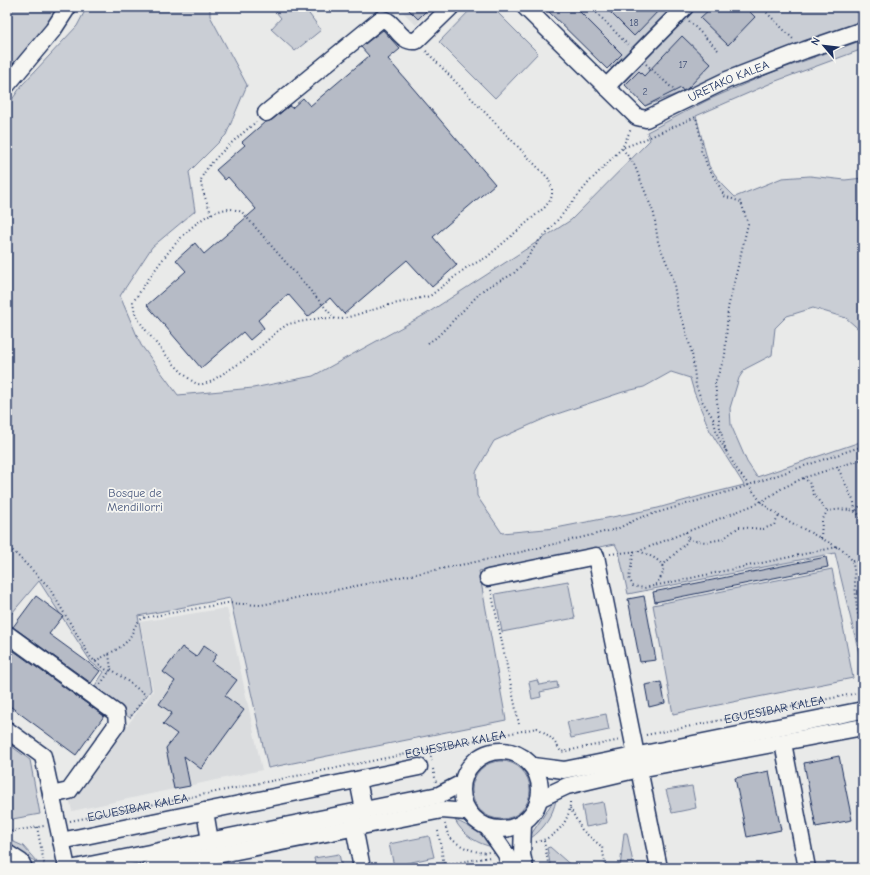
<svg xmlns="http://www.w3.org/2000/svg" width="870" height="875" font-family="'Comic Neue',sans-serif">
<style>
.built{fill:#dadcde}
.green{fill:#caced5;stroke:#727e9a;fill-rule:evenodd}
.building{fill:#b6bbc6;stroke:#1b2f5e}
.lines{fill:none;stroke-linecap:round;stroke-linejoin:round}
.minor-casing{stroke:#1b2f5e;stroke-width:19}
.path{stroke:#1b2f5e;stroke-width:2;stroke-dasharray:1 3;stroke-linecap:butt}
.minor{stroke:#f6f6f2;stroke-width:16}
.labels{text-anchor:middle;stroke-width:3.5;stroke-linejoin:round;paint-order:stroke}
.number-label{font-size:10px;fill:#425278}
.street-label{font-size:12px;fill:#1b2f5e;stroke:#f6f6f2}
.park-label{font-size:12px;fill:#47577c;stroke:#f6f6f2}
</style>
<rect width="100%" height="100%" fill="#e9eae9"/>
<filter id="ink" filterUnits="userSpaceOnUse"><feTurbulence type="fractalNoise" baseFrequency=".025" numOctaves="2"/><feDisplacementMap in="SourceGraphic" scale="8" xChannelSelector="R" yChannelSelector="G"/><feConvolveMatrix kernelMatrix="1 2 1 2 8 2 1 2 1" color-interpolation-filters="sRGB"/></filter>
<g filter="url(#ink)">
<path class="built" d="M 398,7 L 434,7 L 416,25 Z
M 227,608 L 262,770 L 72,811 L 70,802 L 153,691 L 140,622 Z"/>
<path class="green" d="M 7,7 L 62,7 L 7,76 Z
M 87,7 L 210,7 L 210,16 L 247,85 L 226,135 L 189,172 L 195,211 L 152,247 L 120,296 L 141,345 L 178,395 L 253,388 L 313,376 L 426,314 L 571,220 L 650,140 L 647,132 L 708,100 L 770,73 L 863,40 L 863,49 L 776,81 L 696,116 L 709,166 L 722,184 L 735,197 L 782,178 L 810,176 L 845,180 L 863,178 L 863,333 L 846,318 L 813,308 L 787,316 L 775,328 L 772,355 L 745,369 L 739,378 L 730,408 L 731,425 L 747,462 L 757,477 L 863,441 L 863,670 L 835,553 L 628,594 L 619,552 L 615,544 L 479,571 L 506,720 L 268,768 L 230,598 L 138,616 L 151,690 L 130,718 L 92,690 L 104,672 L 91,662 L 39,581 L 7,619 L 7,107 L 22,85 L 77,26 ZM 671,372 L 690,378 L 694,392 L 710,431 L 744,485 L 704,495 L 658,508 L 556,528 L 502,533 L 477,496 L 476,472 L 494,441 L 548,417 L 623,392 L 644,387 Z
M 272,7 L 304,7 L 321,30 L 295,51 L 271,29 L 281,18 Z
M 473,7 L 492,7 L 538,53 L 495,98 L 439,42 Z
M 557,7 L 852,7 L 863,18 L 863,24 L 645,106 Z
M 832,569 L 853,678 L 673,714 L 653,605 Z
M 568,581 L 575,618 L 502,632 L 495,594 Z
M 537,680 L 539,685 L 557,682 L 558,688 L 540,692 L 541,697 L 532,699 L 529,682 Z
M 606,714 L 609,730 L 571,738 L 567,722 Z
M 7,743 L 30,760 L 40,814 L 7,820 Z
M472 790a29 29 0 1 1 58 0a29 29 0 1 1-58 0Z
M 692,786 L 696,808 L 672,813 L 666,790 Z
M 556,800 C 553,815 544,829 531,838 L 532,833 L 552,803 Z
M 603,802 L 607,823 L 586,827 L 582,806 Z
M 455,820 C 469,826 484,835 494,847 C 478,845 462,834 455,820 Z
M 624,833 L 627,833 L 634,868 L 620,868 Z
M 429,836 L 434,857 L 394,866 L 389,844 Z
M 7,839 L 23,846 L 37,862 C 29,858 7,849 7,839 Z
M 550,847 L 574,868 L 551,868 L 547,848 Z
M 339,854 L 342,868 L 316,868 L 314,858 Z"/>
<path class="building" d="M 406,7 L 430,7 L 418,19 Z
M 544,7 L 575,7 L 622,54 L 607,69 Z
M 605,7 L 662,7 L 634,36 Z
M 712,7 L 745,7 L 755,17 L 728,45 L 700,18 Z
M 383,30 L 400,49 L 388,59 L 495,184 L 433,237 L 457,265 L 432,287 L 407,260 L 344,314 L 330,298 L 308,317 L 288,294 L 258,320 L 264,328 L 250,340 L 243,332 L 201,368 L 147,305 L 186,271 L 176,260 L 195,243 L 204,254 L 256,209 L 228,177 L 225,180 L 216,170 L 245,145 L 242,142 L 265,122 L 272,120 L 289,106 L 292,108 L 303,98 L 310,106 L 369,56 L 361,47 Z
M 682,36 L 711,64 L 687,89 L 683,91 L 681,88 L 645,106 L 625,85 L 639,71 L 644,76 Z
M 826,557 L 828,567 L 655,602 L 653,592 Z
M 36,596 L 63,616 L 49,634 L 100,671 L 91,683 L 13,627 Z
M 644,596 L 656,660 L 640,662 L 628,599 Z
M 204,645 L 217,654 L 212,662 L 237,680 L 225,696 L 244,710 L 201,769 L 184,756 L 190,786 L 174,789 L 166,748 L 177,734 L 163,724 L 172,713 L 159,704 L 175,681 L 163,672 L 182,647 L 196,657 Z
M 7,646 L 104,716 L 76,755 L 7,704 Z
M 661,682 L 665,703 L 649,707 L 645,685 Z
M 839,756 L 852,820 L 816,827 L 804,763 Z
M 769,771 L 781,830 L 747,837 L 735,778 Z"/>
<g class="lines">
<g class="minor-casing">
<g id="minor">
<path id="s3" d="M 525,7 L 637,117 L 646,119 L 727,80 L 805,50 L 863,30"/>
<path d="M 7,85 L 53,30 L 68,7"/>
<path d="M 606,87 L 685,7"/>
<path d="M 266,113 L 381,19 C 395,19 398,43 416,41 L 451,7"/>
<path d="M 488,578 L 596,556 L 636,755"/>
<path d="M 7,634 L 116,713 L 117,724 L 69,791 L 51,795"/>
<path d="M 7,730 L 43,756 L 67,868"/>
<path d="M 783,743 L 807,868"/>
<circle cx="501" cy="790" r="39"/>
<path d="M 533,766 L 564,770 L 863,710"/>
<path d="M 639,769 L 659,868"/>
<path d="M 358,780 L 364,810"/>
<path d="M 539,799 L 567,786 L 639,769 L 863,727"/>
<path d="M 205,811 L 210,841"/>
<path d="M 523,823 L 522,855 L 525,868"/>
<path d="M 354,827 L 362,868"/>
<path d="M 488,828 L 506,854 L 510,868"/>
<path d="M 61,841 L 419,767"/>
<path d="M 7,853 L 21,862 L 24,868"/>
<path d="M 75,868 L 439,795 L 462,783"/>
<path d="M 151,868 L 442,810 L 467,812"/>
</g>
</g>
<g class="path">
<path d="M 591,7 L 628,45"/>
<path d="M 761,7 L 794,40"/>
<path d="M 689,21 L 719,51"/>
<path d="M 646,64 L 673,89"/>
<path d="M 211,214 C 209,206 200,187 201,181 C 202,166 244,132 256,122"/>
<path d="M 335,319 L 242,212 C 239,211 234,209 230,209 C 191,210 153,273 133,302 C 134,307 134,313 137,317 C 144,330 185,381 198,384 C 202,385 206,383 210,382 L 246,359 L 279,330 L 288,324 L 321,318 L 342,319 L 389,305 L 430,296 L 466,268 L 487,257 L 545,207 L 551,199 L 552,194 L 552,188 L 548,178 L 425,50"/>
<path d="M 428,343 L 437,337 L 484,289 L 513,274 L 523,264 L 538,242 L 551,228 L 590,181 L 622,148 L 631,129"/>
<path d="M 726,451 L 720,428 L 715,383 L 725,356 L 728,308 L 748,224 L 741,202 L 724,196 C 720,185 713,177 708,167 C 704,160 707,159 701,152 L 702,144 L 696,117 C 671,127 648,139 622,148 L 634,164 L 654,214 L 658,242 L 673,278 L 678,311 L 683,321 L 692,353 L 696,386 L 702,401 L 713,418 L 718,437 L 736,468 L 761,502 L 779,516 L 843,550 L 852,560 L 854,569 L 857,611 L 863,632"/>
<path d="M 837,466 L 854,502 L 855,512 L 863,502"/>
<path d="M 803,478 L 809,482 L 814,495 L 827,511"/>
<path d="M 688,538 L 695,541 L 707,542 L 723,539 L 739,527 L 763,529 L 774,525 L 779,516"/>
<path d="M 821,538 L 822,521 L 827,511 C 836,510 850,507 858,514 C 860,515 861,520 863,522"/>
<path d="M 7,545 L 48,586 L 91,658 L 109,672"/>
<path d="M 634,551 L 629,578 L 633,586 L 644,588 L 837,547"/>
<path d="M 639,551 C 658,559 673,565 655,585"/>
<path d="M 610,554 L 639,551 L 761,502 L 781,489 L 803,478 L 863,459"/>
<path d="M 852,560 L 861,562 L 863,551"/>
<path d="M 861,562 L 863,568"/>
<path d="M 662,566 L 686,543 L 688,538 L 686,532"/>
<path d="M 491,590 L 519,724"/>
<path d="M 109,654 C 115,650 122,647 127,641 C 135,632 132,625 143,618 L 227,603 L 261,605 L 500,557 L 617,529 L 639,518 L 734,490 L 863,446"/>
<path d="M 95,661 L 109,654 L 111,669 L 100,685"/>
<path d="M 111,669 L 146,695 L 131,716"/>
<path id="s1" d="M 646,735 L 863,692"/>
<path d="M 429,749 L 432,761"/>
<path d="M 433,769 L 436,782"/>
<path d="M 570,808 L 582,830 L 602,847 L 606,868"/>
<path id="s2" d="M 70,821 L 537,728 C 548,734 555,741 561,752 L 621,740"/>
<path d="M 445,824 C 446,827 447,833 449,836 C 455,845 478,855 489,852"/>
<path d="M 37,827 L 45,868"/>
<path d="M 438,831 L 444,865"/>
<path d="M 7,832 L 44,826"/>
<path d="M 544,841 L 549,868"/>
<path d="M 536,842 C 556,838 571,821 570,800"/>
<path d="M 425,868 L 490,857"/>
</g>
<use href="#minor" class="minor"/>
</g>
</g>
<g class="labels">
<g class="number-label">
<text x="634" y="26">18</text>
<text x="683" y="68">17</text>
<text x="645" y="95">2</text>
</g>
<g class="street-label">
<text dy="4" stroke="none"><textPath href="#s3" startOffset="257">URETAKO KALEA</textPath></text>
<text dy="4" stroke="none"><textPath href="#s1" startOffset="131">EGUESIBAR KALEA</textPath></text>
<text dy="4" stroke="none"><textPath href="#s2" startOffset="393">EGUESIBAR KALEA</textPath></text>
<text dy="4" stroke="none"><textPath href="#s2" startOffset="69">EGUESIBAR KALEA</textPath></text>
</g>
<g class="park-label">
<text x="135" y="497">Bosque de<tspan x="135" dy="14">Mendillorri</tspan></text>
</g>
</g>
<rect width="870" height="875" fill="none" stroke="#f6f6f2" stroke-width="24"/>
<rect x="12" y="12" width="846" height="851" fill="none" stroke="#1b2f5e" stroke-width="1.5" filter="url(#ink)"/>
<g transform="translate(824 46) rotate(298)" stroke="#f6f6f2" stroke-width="3" paint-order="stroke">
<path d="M0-3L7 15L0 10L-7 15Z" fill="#1b2f5e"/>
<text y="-6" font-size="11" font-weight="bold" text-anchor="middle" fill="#1b2f5e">N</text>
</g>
</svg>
